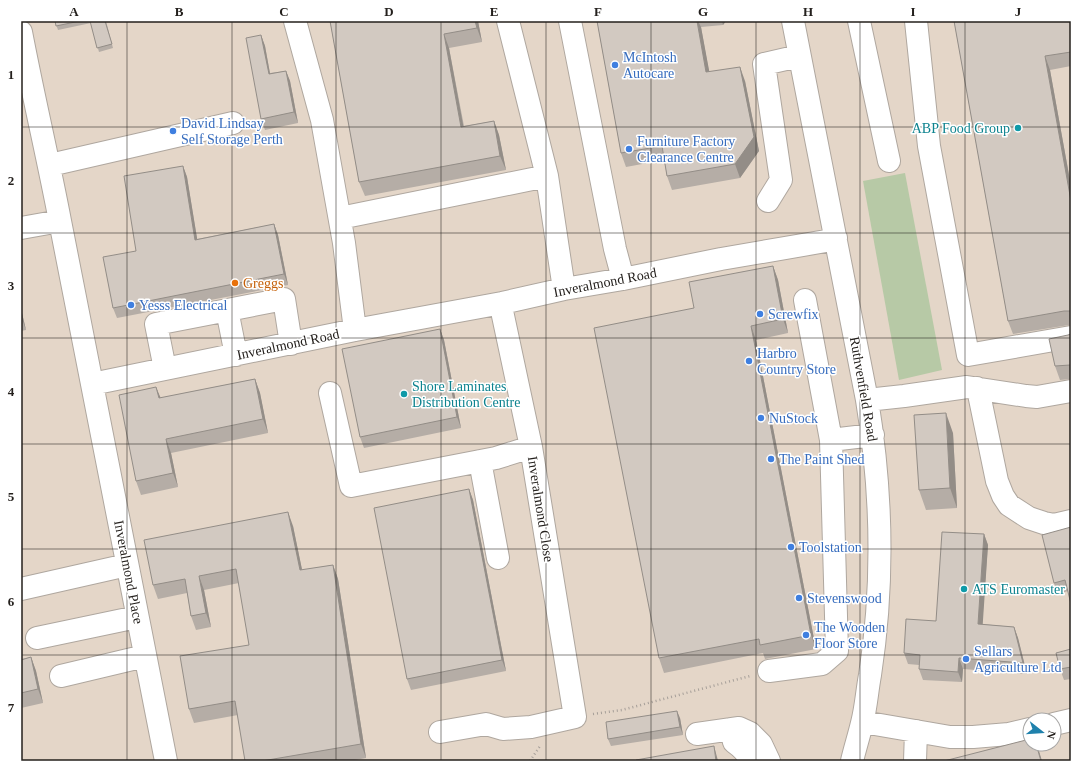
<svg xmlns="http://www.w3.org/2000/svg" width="1092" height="782" font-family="'Times New Roman',serif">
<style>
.built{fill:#e4d6c8;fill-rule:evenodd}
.green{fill:#b7c9a6}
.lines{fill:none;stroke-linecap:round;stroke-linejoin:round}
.minor-casing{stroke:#afa79f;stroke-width:24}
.path{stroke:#a69f99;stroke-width:2.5;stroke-dasharray:1 3;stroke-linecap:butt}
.minor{stroke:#fff;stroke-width:22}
.wall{fill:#b5ada6}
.shaded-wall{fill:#938d87}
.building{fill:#d2c9c1;stroke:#938d87}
.grid{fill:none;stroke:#24201d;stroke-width:1;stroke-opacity:0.55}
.shop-dot{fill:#3f7fe0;stroke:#fff;stroke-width:1.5}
.culture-dot{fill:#0f9aa8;stroke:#fff;stroke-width:1.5}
.food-dot{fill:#e8710a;stroke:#fff;stroke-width:1.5}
.labels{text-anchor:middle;stroke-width:3;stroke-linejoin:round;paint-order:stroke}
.shop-label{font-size:14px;fill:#366cbe;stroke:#fff;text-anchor:start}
.culture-label{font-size:14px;fill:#0d838f;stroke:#fff;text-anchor:start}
.street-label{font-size:14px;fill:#24201d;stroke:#fff}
.food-label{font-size:14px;fill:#c56008;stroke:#fff;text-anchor:start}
.neatline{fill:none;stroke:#24201d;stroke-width:1.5}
.grid-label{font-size:13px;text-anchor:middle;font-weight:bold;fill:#24201d}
</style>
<rect width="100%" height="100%" fill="#ede4dc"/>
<path class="built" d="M 21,21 L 1071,21 L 1071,761 L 21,761 ZM 1030,720 L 1054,720 L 1054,744 L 1030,744 Z"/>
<path class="green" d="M 905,173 L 942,370 L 899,380 L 863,181 Z"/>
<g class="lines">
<g class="minor-casing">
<path id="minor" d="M 295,21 L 322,120 L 344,243 L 355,330
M 508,21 L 547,176 L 564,289
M 570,21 L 615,249 L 623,279
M 793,21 L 867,400 C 882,491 884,584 870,675 C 867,691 866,708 862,723 C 859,736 855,748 852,761
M 859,21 L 889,161
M 916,21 L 929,146 L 968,355 L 1071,337
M 21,32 C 33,95 48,158 60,221 L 166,761
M 50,165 L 233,123
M 768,201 L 781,180 L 764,64 L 799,56
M 340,218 L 547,176
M 21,228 L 60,221
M 805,300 L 831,440
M 227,310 L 236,355
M 165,369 L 156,324 L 284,299 L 291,344
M 92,384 L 355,330 L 502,303 L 564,289 L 623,279 L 721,259 L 826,241 L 836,238
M 977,388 L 979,394 L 997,481 L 1003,496 L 1009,505 L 1029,518 L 1044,523 L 1054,525 L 1071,521
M 330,393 L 351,486 L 496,458 L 531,447
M 867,400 L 904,396 L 967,387 L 1026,396 L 1037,397 L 1071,391
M 480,461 L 498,558
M 21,589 L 127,565
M 37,638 L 137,617
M 769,671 L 822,664 L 837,651 L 831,440 L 873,435
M 61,676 L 145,656
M 863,722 L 950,737 L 973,737 L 1009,734 L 1030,729
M 1054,724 L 1071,720
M 731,729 L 734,742 C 741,747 748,753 750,761
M 440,732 L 486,724 L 503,729 L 531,727 L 575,717 L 531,447 L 502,311 L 502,303
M 697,734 L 739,728 L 750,733 L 761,744 L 769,761
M 915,761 L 916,731"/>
</g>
<path class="path" d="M 593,714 L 622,710 L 750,676
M 530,761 L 540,746"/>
<use href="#minor" class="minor"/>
</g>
<path class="wall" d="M 55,21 L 106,21 L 113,48 L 99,52 L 91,23 L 58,30 Z
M 330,21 L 478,21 L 482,42 L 449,48 L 464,126 L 494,121 L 499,135 L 506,170 L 365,196 L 359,182 Z
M 597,21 L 726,21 L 723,25 L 701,27 L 709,72 L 745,81 L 759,151 L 740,178 L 672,190 L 667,176 L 664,160 L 626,167 L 621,153 Z
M 954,21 L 1071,21 L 1071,66 L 1050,70 L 1071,186 L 1071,325 L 1069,325 L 1013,334 L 1008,321 Z
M 261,35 L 265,46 L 270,73 L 286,71 L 290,81 L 298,123 L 265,130 L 261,119 Z
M 183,166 L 187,177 L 197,239 L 274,224 L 278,235 L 288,285 L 117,318 L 113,308 L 136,251 Z
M 773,266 L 778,280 L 788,333 L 756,340 L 816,649 L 765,659 L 763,653 L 664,673 L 659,658 L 694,308 Z
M 21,309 L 26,330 L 21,331 Z
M 440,329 L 444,340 L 461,428 L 364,448 L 360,437 Z
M 1071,334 L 1071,379 L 1060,380 L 1055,366 L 1068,335 Z
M 255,379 L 260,393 L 268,433 L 171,453 L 178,487 L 141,495 L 136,481 L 156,387 L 160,398 Z
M 953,433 L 957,508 L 926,510 L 919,490 Z
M 469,489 L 473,500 L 506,671 L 411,690 L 407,679 Z
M 293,526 L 302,570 L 333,565 L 338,579 L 366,758 L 350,761 L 245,761 L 238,715 L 194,723 L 189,709 L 249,645 L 239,583 L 204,590 L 211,627 L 196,630 L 191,616 L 187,593 L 158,599 L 153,585 Z
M 1071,527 L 1068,591 L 1058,594 L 1054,583 Z
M 984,534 L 988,545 L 982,624 L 1014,627 L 1018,638 L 1027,674 L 963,669 L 962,682 L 923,680 L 919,669 L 919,665 L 908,664 L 904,653 L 936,621 Z
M 1071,649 L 1071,679 L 1064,680 L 1060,669 Z
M 31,657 L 36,671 L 43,703 L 21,708 L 21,658 L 21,659 Z
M 680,718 L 683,735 L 611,746 L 608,739 Z"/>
<path class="shaded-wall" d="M 475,21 L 478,21 L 482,42 L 477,28 Z
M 697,21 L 698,21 L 701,27 L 712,86 L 706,72 Z
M 722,21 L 726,21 L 723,25 Z
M 444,34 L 449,48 L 466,141 L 461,127 Z
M 261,35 L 265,46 L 272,85 L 269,74 Z
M 1045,56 L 1050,70 L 1071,186 L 1071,201 Z
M 740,67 L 745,81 L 759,151 L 740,178 L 735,164 Z
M 286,71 L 290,81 L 298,123 L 294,112 Z
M 494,121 L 499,135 L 506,170 L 500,156 Z
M 183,166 L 187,177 L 199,250 L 195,240 Z
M 274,224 L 278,235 L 288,285 L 284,274 Z
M 773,266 L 778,280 L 788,333 L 783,319 Z
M 21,309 L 26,330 L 22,319 Z
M 751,326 L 756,340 L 816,649 L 811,635 Z
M 440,329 L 444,340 L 461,428 L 457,417 Z
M 255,379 L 260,393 L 268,433 L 263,419 Z
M 156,387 L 162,401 L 159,398 Z
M 946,413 L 953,433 L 957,508 L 950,488 Z
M 166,439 L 171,453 L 178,487 L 173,473 Z
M 469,489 L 473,500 L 506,671 L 502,660 Z
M 288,512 L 293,526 L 305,584 L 300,570 Z
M 984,534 L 988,545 L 982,635 L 978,624 Z
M 333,565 L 338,579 L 366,758 L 361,744 Z
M 199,576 L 204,590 L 211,627 L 206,613 Z
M 1014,627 L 1018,638 L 1027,674 L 1023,663 Z
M 31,657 L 36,671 L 43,703 L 38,689 Z
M 959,658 L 963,669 L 962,682 L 958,672 Z
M 677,711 L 680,718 L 683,735 L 680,727 Z
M 1036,744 L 1037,744 L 1039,751 L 1042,761 L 1041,761 Z
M 714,746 L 717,757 L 718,761 L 716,761 Z"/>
<path class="building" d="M 55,21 L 80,21 L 56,26 Z
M 90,21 L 105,21 L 112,44 L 97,48 Z
M 330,21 L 475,21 L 477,28 L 444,34 L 461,127 L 494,121 L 500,156 L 359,182 Z
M 597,21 L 697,21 L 706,72 L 740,67 L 754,137 L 735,164 L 667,176 L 662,146 L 621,153 Z
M 954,21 L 1071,21 L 1071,52 L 1045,56 L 1071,201 L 1071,312 L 1070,311 L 1064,311 L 1008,321 Z
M 261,35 L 269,74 L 286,71 L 294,112 L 261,119 L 246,38 Z
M 183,166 L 195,240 L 274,224 L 284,274 L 113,308 L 103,257 L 136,251 L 124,176 Z
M 773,266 L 783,319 L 751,326 L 811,635 L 760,645 L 759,639 L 659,658 L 594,328 L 694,308 L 689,282 Z
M 440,329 L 457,417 L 360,437 L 342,349 Z
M 1071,334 L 1071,366 L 1070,365 L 1055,366 L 1049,339 L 1068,335 Z
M 255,379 L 263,419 L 166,439 L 173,473 L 136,481 L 119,395 L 156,387 L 159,398 Z
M 946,413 L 950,488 L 919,490 L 914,415 Z
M 469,489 L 502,660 L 407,679 L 374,508 Z
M 288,512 L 300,570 L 333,565 L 361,744 L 262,761 L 245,761 L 235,701 L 189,709 L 180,656 L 249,645 L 236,569 L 199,576 L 206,613 L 191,616 L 185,579 L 153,585 L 144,540 Z
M 1071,527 L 1071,604 L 1065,580 L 1054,583 L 1042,535 Z
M 942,532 L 984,534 L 978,624 L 1014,627 L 1023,663 L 959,658 L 958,672 L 919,669 L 920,655 L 904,653 L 906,619 L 936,621 Z
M 1071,649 L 1071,667 L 1060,669 L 1056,653 Z
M 31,657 L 38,689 L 21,693 L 21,660 Z
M 677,711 L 680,727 L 608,739 L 606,722 Z
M 1030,739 L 1030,744 L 1036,744 L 1041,761 L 944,761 Z
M 714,746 L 716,761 L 636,761 L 636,760 Z"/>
<path class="grid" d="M 127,21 L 127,761M 232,21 L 232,761M 336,21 L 336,761M 441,21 L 441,761M 546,21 L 546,761M 651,21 L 651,761M 756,21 L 756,761M 860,21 L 860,761M 965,21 L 965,761M 21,127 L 1071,127M 21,233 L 1071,233M 21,338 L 1071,338M 21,444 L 1071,444M 21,549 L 1071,549M 21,655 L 1071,655"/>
<g class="shop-dot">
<circle cx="615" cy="65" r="4"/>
<circle cx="173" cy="131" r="4"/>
<circle cx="629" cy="149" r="4"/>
<circle cx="131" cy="305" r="4"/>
<circle cx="760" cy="314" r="4"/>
<circle cx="749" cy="361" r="4"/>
<circle cx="761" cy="418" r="4"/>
<circle cx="771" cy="459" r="4"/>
<circle cx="791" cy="547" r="4"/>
<circle cx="799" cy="598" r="4"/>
<circle cx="806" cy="635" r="4"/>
<circle cx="966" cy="659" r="4"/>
</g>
<g class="culture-dot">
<circle cx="1018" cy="128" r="4"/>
<circle cx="404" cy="394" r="4"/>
<circle cx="964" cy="589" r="4"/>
</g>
<circle class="food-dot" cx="235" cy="283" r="4"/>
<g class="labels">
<g class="shop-label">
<text x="623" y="62">McIntosh<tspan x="623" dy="16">Autocare</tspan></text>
<text x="181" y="128">David Lindsay<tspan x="181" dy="16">Self Storage Perth</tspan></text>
<text x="637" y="146">Furniture Factory<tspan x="637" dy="16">Clearance Centre</tspan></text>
<text x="139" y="310">Yesss Electrical</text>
<text x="768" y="319">Screwfix</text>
<text x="757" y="358">Harbro<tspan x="757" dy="16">Country Store</tspan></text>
<text x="769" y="423">NuStock</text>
<text x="779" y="464">The Paint Shed</text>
<text x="799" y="552">Toolstation</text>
<text x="807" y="603">Stevenswood</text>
<text x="814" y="632">The Wooden<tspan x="814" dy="16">Floor Store</tspan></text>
<text x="974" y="656">Sellars<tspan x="974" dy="16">Agriculture Ltd</tspan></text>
</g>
<g class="culture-label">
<text x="1010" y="133" text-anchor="end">ABP Food Group</text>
<text x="412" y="391">Shore Laminates<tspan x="412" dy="16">Distribution Centre</tspan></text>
<text x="972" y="594">ATS Euromaster</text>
</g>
<g class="street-label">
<text transform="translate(605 282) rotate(-11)" y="5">Inveralmond Road</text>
<text transform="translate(288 344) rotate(-12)" y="5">Inveralmond Road</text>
<text transform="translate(864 389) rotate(80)" y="5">Ruthvenfield Road</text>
<text transform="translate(541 509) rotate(81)" y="5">Inveralmond Close</text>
<text transform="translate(129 572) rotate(79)" y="5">Inveralmond Place</text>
</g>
<g class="food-label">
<text x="243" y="288">Greggs</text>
</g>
</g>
<rect width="1092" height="782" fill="none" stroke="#ffffff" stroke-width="44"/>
<g transform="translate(1042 732) rotate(107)"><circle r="19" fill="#ffffff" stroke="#a7a6a5"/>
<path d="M0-3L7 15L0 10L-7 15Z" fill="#1f81ac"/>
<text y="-6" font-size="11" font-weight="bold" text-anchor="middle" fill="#24201d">N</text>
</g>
<rect x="22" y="22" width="1048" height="738" class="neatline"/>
<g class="grid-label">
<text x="74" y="16">A</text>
<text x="179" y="16">B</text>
<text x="284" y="16">C</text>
<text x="389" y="16">D</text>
<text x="494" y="16">E</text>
<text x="598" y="16">F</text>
<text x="703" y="16">G</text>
<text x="808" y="16">H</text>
<text x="913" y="16">I</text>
<text x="1018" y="16">J</text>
<text x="11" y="79">1</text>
<text x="11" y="185">2</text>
<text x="11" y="290">3</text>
<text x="11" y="396">4</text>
<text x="11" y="501">5</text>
<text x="11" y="606">6</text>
<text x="11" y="712">7</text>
</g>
</svg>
